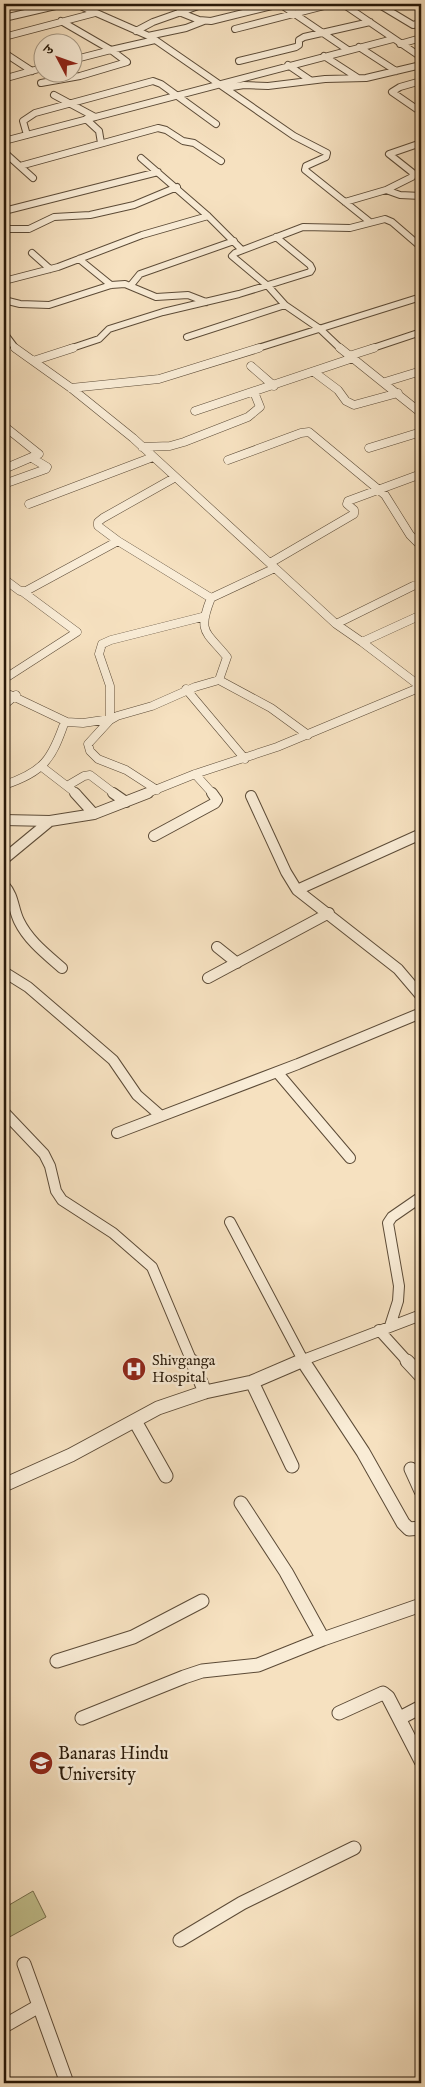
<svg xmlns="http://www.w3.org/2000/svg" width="425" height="2087" font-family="'IM FELL English','Noto Serif Devanagari',serif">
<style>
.green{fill:#c2c18e;stroke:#756d4c}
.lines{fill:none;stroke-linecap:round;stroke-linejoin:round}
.street-far3-casing{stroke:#5c4b37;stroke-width:8}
.street-far2-casing{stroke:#5c4b37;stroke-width:9}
.street-far1-casing{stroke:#5c4b37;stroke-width:12}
.street-casing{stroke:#5c4b37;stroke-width:15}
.street-far3{stroke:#f9ecd6;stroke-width:6}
.street-far2{stroke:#f9ecd6;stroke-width:8}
.street-far1{stroke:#f9ecd6;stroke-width:10}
.street{stroke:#f9ecd6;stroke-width:13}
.labels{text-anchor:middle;stroke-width:5;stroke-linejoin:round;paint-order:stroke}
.poi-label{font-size:15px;fill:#281909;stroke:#f9ecd6;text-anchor:start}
.near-poi-label{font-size:18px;fill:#281909;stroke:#f9ecd6;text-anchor:start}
</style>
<rect width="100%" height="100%" fill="#f6e1c0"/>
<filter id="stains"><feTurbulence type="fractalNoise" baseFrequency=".004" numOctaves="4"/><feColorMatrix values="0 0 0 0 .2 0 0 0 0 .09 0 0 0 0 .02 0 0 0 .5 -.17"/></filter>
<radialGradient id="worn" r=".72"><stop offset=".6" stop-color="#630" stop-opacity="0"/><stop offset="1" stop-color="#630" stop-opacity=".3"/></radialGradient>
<path class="green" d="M 33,1891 L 46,1917 L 4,1940 L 4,1908 Z"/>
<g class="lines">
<g class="street-far3-casing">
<path id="street-far3" d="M 76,4 L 151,37 L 294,136 L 327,153 L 326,157 L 306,166 L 305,170 L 370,222
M 280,4 L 348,50
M 343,4 L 421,57
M 378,4 L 413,25 L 421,23
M 179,12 L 199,20 L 211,21 L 280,4
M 4,18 L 64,4
M 61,21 L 111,50 L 155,40
M 235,29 L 332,4
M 136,31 L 153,22 L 204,4
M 148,36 L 186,28 L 204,21
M 4,37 L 95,13
M 400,44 L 421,38
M 359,47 L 396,71
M 6,54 L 32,71
M 324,56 L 358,78
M 239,61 L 296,47 L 299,45 L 299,40 L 304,37 L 370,22
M 288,65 L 310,80
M 4,76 L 10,77 L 42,68
M 421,81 L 400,87 L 392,92 L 421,112
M 41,83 L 80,76 L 127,62 L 111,50 L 72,60
M 226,88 L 244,85 L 268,86 L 325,79 L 366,78 L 421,65
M 54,95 L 95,117
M 86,119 L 99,131 L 101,143
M 27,135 L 23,121 L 35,113 L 153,81 L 161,84 L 216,124
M 4,141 L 393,39
M 4,152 L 33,178
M 141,158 L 208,216 L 242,250
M 20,166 L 158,128 L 166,130 L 183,141 L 194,143 L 221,161
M 386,190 L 400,195 L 421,196
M 345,202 L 386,190 L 412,177 L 413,173 L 389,154 L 421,143
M 4,211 L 158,172
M 4,229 L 29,229 L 54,217 L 90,215 L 134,205 L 177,187
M 32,253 L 50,269
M 79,259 L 111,285
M 4,281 L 58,267 L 142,235 L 208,216
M 131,285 L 140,274 L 234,241
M 4,300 L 20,304 L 49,305 L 111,285 L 125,284 L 156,297 L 188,295 L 206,302
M 4,333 L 16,349
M 187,337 L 285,305
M 69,349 L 99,339 L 109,329 L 163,312 L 239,294 L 310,272 L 312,269 L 310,265 L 276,237
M 255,349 L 421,297
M 341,349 L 320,329 L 285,305 L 268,286 L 232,256 L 235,253 L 303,227 L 350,228 L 385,219 L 392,222 L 421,247
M 370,349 L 421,332"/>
</g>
<g class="street-far2-casing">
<path id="street-far2" d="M 15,348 L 71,388 L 133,438 L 275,568
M 340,348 L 421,413
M 349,356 L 374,348
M 33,361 L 73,348
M 251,366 L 274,386
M 314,372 L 338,390 L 346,401 L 354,405 L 398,393
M 385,382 L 421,371
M 71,388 L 159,379 L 259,348
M 195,411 L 353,358
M 4,426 L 39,454 L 4,469
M 142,447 L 170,446 L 184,442 L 248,417 L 260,407 L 254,392
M 369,448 L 421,432
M 228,460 L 301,433 L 309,432 L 385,495 L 410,535 L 421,546
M 174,478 L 103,518 L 98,522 L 98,526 L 118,541 L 211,598 C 197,633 206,631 227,657 L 219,680
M 4,484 L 46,469 L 47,467 L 32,458
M 29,504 L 153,457
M 270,563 L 354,514 L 354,510 L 347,504 L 348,501 L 421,474
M 4,579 L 20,591 L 26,591 L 118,541
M 211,598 L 275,568 L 336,624 L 413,586
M 336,624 L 362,642 L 421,615
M 362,642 L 421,687
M 4,679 L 77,632 L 23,592
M 186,689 L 245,759
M 4,692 L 67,722 L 83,723 L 110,719 L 110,686 L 99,654 L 102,644 L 111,640 L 202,617
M 4,705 L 16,695
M 42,767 L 77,794
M 195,774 L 213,794
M 4,785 C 44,772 52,759 65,721
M 67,786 L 84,776 L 90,775 L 115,794
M 157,790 L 126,770 L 98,759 L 90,751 L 88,744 L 110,720 L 117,716 L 152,706 L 195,687 L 219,680 L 271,708 L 308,735
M 145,794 L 195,774 L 277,747 L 421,687"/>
</g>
<g class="street-far1-casing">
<path id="street-far1" d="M 75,793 L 94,814
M 113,793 L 126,802
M 251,796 L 286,872 L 297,890 L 398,969 L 421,996
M 4,820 L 50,821 L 94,814 L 148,793
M 154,836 L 215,803 L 217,800 L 212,793
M 4,859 L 50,821
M 4,885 C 14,896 13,909 19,921 C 28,940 46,954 62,968
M 297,890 L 421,834
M 217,947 L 237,963
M 4,972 L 28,987 L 113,1060 L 137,1095 L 161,1116
M 208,978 L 329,913
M 277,1072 L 350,1158
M 4,1112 L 44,1154 L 50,1166 L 56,1191 L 62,1200 L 113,1233 L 152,1267 L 192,1362
M 117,1133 L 298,1064 L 421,1013
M 230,1222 L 304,1362
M 390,1326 L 398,1301 L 399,1286 L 388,1223 L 392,1217 L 421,1197
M 379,1330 L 408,1362
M 298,1362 L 421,1315"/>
</g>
<g class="street-casing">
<path id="street" d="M 192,1361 L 205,1392
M 303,1361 L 363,1452 L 403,1523 L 409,1529 L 421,1528
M 407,1361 L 421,1376
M 252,1382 L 292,1466
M 135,1421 L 166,1476
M 411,1469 L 421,1491
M 4,1485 L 71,1455 L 158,1408 L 205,1392 L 252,1382 L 301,1361
M 241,1503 L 286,1572 L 323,1639
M 57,1661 L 133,1637 L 202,1601
M 339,1713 L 383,1693 L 388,1697 L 421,1761
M 82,1718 L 184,1677 L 202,1671 L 258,1665 L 323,1639 L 421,1605
M 400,1718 L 421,1707
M 180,1940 L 242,1903 L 354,1848
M 24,1964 L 67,2083
M 4,2026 L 39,2006"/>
</g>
<use href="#street-far3" class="street-far3"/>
<use href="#street-far2" class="street-far2"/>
<use href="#street-far1" class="street-far1"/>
<use href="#street" class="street"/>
</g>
<defs>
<g id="hospital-disc" transform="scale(1.25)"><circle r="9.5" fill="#8f2418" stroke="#f9ecd6"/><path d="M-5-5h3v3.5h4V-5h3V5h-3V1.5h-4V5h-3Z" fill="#fff"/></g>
<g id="university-disc" transform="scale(1.25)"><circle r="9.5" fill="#8f2418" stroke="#f9ecd6"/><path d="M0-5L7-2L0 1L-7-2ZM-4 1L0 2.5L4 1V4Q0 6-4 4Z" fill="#fff"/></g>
</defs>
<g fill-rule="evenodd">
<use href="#hospital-disc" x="134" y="1369"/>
<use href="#university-disc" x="41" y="1763"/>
</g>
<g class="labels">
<g class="poi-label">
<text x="152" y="1365">Shivganga<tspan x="152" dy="17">Hospital</tspan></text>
</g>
<g class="near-poi-label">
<text x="58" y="1759">Banaras Hindu<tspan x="58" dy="21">University</tspan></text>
</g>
</g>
<rect width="425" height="2087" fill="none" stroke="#f6e1c0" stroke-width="20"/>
<rect x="5" y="5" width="415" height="2077" fill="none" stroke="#281909" stroke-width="2.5"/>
<rect x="10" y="10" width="405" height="2067" fill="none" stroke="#281909"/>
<g transform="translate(58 58) rotate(311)"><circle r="24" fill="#f9ecd6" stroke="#a59884"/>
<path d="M0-4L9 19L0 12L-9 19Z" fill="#8f2418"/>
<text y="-8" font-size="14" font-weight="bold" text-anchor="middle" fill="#281909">उ</text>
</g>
<rect width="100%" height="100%" filter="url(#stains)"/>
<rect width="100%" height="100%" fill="url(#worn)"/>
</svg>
